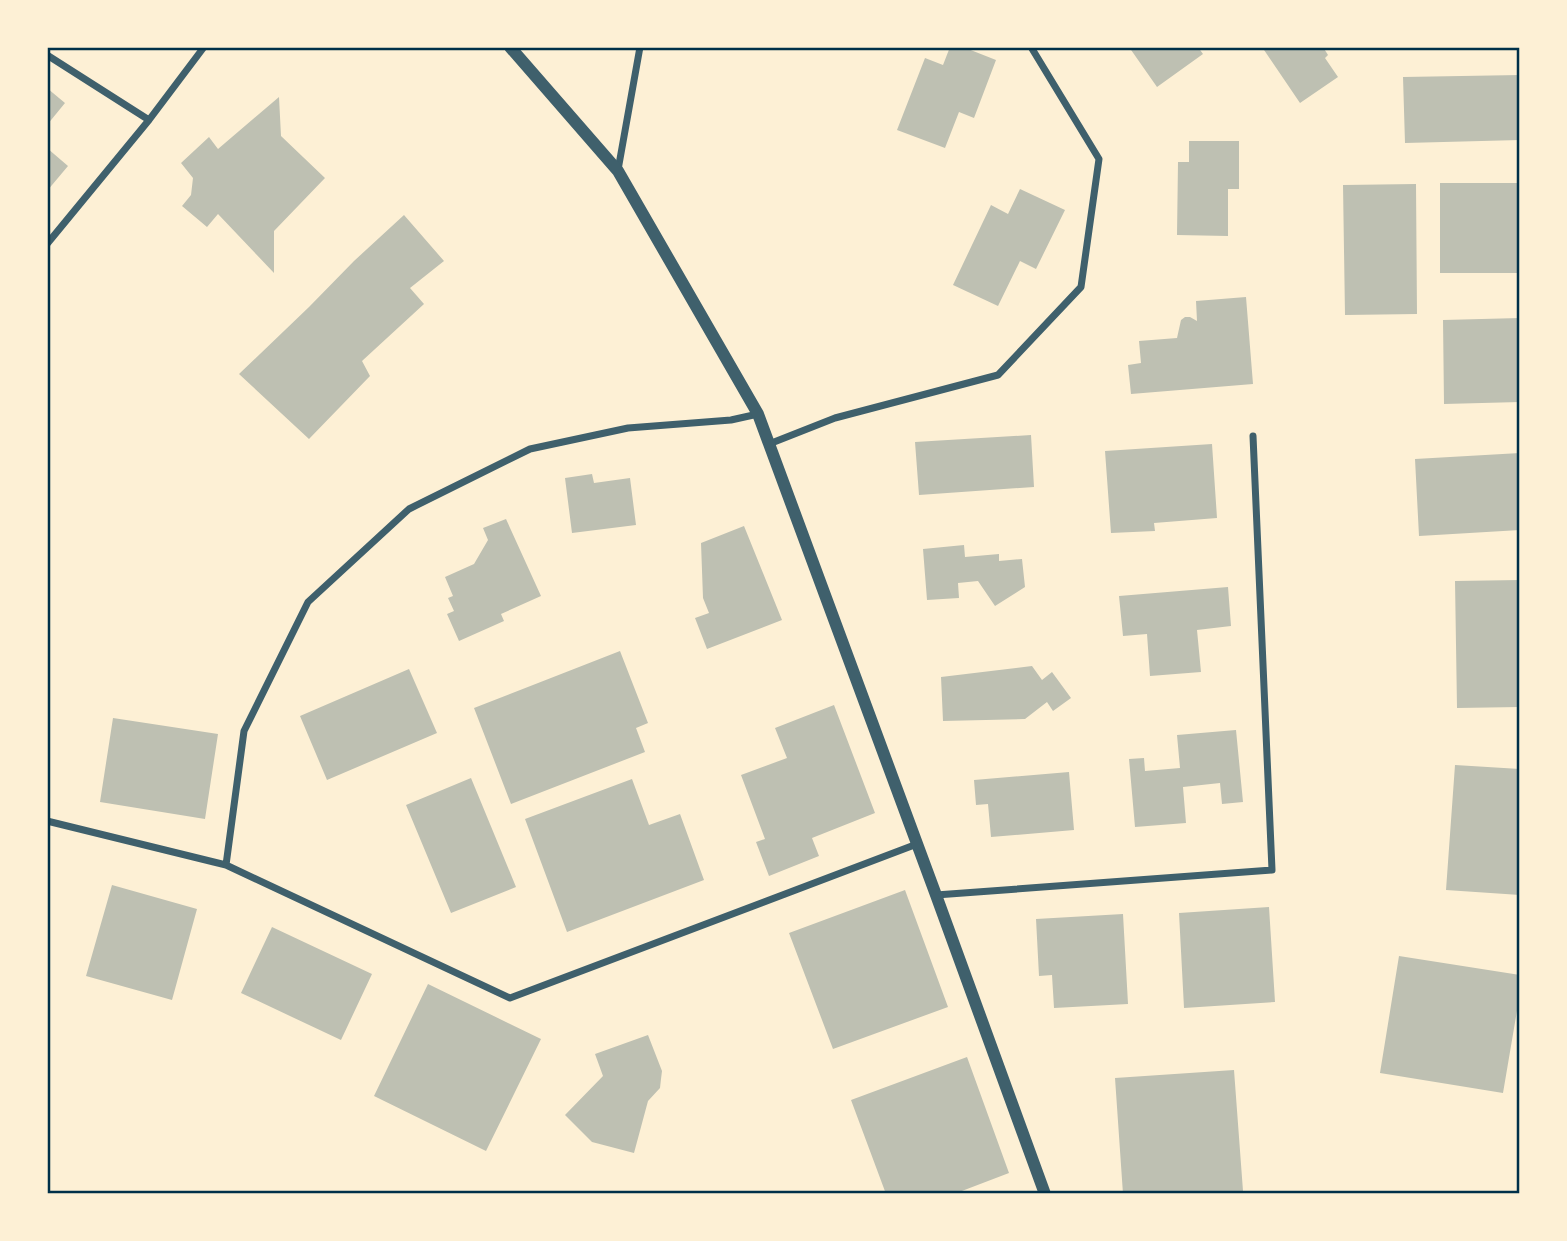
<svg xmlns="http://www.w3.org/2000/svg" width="1567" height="1241" font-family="Barlow,sans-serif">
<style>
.building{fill:#bec0b2}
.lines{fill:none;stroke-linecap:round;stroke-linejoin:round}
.minor{stroke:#3f606c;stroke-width:7}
.tertiary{stroke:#3f606c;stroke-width:12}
.neatline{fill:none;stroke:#003049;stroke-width:2.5}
</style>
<rect width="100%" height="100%" fill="#fdf0d5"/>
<path class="building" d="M 950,47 L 963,47 L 996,60 L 974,118 L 959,112 L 945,148 L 897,130 L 925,58 L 943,65 Z
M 1129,47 L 1198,47 L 1203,54 L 1157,87 Z
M 1262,47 L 1323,47 L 1328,55 L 1325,58 L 1338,77 L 1300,103 Z
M 1520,75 L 1520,140 L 1405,143 L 1403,77 Z
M 47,88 L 65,103 L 47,125 Z
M 279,97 L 281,136 L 325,178 L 274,231 L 274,273 L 218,214 L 207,227 L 182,206 L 191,195 L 193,178 L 181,163 L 209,137 L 218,149 Z
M 1189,141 L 1239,141 L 1239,189 L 1228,189 L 1228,236 L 1177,235 L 1178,162 L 1189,162 Z
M 47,148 L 68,166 L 47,191 Z
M 1440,183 L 1520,183 L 1520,273 L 1440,273 Z
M 1416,184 L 1417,314 L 1345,315 L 1343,185 Z
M 1020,189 L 1065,210 L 1036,269 L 1020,261 L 998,306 L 953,285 L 991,205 L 1008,214 Z
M 404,215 L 444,261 L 410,288 L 424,304 L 362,361 L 370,376 L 309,439 L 239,374 L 309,307 L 354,261 Z
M 1246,297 L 1253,384 L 1131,394 L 1128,365 L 1141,363 L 1139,341 L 1177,338 L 1181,320 L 1185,317 L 1190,317 L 1197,321 L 1196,301 Z
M 1520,318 L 1520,402 L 1444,404 L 1443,320 Z
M 1031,435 L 1034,487 L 919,495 L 915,442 Z
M 1212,444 L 1217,518 L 1154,523 L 1155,531 L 1111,533 L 1105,451 Z
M 1520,453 L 1520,530 L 1419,536 L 1415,459 Z
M 592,474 L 594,483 L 630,478 L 636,525 L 572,533 L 565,478 Z
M 506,519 L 541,596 L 501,614 L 504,621 L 459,641 L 447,614 L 454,611 L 448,598 L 453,596 L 445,577 L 474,564 L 488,540 L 483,528 Z
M 744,526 L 782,620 L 707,649 L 695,618 L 709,613 L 703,598 L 701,543 Z
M 964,545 L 965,557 L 999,554 L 999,561 L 1022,559 L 1025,587 L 995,606 L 978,581 L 958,583 L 959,598 L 927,600 L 923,549 Z
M 1520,580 L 1520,707 L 1457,708 L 1455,581 Z
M 1228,587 L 1231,626 L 1197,630 L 1201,672 L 1150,676 L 1147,634 L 1123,636 L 1119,596 Z
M 620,651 L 648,723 L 636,728 L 645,752 L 511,804 L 474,708 Z
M 1032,666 L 1042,680 L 1052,672 L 1071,698 L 1053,711 L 1047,702 L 1025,719 L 943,721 L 941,677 Z
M 409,669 L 437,733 L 327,780 L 300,716 Z
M 834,705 L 875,813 L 812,838 L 819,856 L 769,876 L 756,842 L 765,839 L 741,775 L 787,758 L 775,728 Z
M 113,718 L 218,734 L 205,819 L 100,802 Z
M 1236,730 L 1243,802 L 1222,804 L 1220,783 L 1183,787 L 1186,823 L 1135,827 L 1129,759 L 1144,758 L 1145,771 L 1180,768 L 1177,735 Z
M 1455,765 L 1520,769 L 1520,895 L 1446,890 Z
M 1069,772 L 1074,830 L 991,837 L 988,804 L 976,805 L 974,780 Z
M 471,778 L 516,887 L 451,913 L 406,805 Z
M 632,779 L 649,825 L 680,814 L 704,880 L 567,932 L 525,819 Z
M 112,885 L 197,909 L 172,1000 L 86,976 Z
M 905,890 L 948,1007 L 833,1049 L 789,933 Z
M 1269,907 L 1275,1002 L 1184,1008 L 1179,913 Z
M 1123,914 L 1128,1004 L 1054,1008 L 1052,975 L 1039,976 L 1036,919 Z
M 272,927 L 372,974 L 341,1040 L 241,993 Z
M 1399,956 L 1520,975 L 1520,993 L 1503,1093 L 1380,1073 Z
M 428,984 L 541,1039 L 486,1151 L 374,1096 Z
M 648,1035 L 662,1071 L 661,1079 L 660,1088 L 648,1101 L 634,1153 L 592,1142 L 565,1115 L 603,1076 L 595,1054 Z
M 967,1057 L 1009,1173 L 954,1194 L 886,1194 L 851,1100 Z
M 1234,1070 L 1243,1191 L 1207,1194 L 1123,1194 L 1115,1078 Z"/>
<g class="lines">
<path class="minor" d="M 47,55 L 149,120
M 618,170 L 640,47
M 47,244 L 149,120 L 204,47
M 769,444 L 835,418 L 998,375 L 1081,287 L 1099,159 L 1031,47
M 47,821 L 226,865 L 510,998 L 917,844
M 226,865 L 244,731 L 308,602 L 409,509 L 530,449 L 628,428 L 731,420 L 758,414
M 936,895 L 1272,870 L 1253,436"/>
<path class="tertiary" d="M 510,47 L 618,171 L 758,414 L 936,895 L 1045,1194"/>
</g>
<rect width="1567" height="1241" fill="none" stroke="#fdf0d5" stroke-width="98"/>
<rect x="49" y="49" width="1469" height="1143" class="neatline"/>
</svg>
